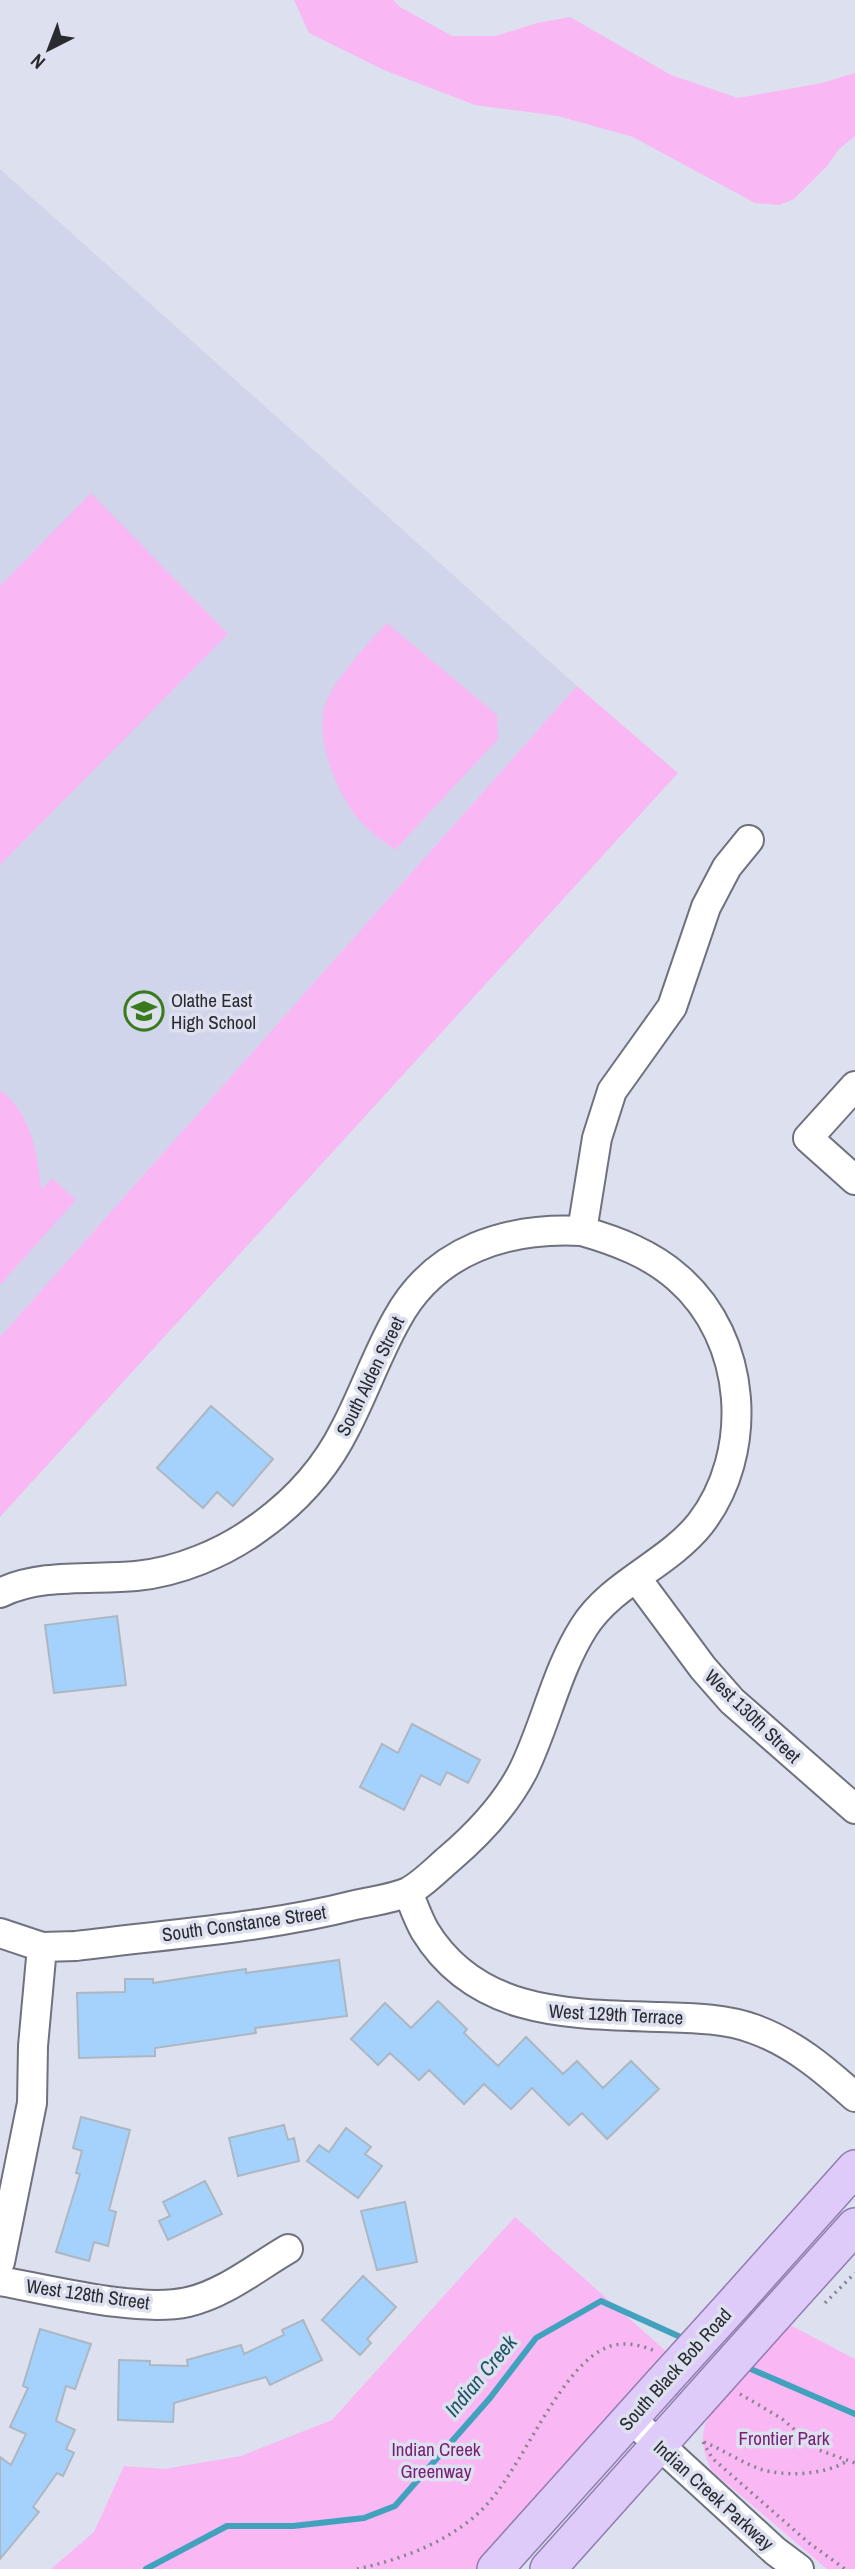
<svg xmlns="http://www.w3.org/2000/svg" width="855" height="2569" font-family="'Archivo Narrow',sans-serif">
<style>
.built{fill:#d0d5eb}
.green{fill:#f9b7f3}
.lines{fill:none;stroke-linecap:round;stroke-linejoin:round}
.stream{stroke:#41a2be;stroke-width:6}
.building{fill:#a5d2fd;stroke:#acb7c2;stroke-width:2}
.minor-casing{stroke:#6f727e;stroke-width:32}
.major-casing{stroke:#907cb1;stroke-width:38}
.path{stroke:#83858f;stroke-width:3.5;stroke-dasharray:2 5;stroke-linecap:butt}
.minor{stroke:#fff;stroke-width:28}
.major{stroke:#decbfa;stroke-width:35}
.major-bridge-casing{stroke:#907cb1;stroke-width:38;stroke-linecap:butt}
.major-bridge{stroke:#decbfa;stroke-width:35}
.labels{text-anchor:middle;stroke-width:7;stroke-linejoin:round;paint-order:stroke}
.poi-label{font-size:19px;fill:#292b30;stroke:#dde0ee;text-anchor:start}
.street-label{font-size:19px;fill:#292b30;stroke:#dde0ee}
.park-label{font-size:19px;fill:#792075;stroke:#dde0ee}
.water-label{font-size:21px;font-style:italic;fill:#1e5666;stroke:#dde0ee}
</style>
<rect width="100%" height="100%" fill="#dde0ee"/>
<path class="built" d="M 0,169 L 577,686 L 0,1337 Z"/>
<path class="green" d="M 294,0 L 393,0 L 400,7 L 452,36 L 496,36 L 537,23 L 570,17 L 671,75 L 738,98 L 822,83 L 855,73 L 855,136 L 839,149 L 827,166 L 794,199 L 779,205 L 755,203 L 633,137 L 558,116 L 475,105 L 384,70 L 309,33 Z
M 91,493 L 228,634 L 0,865 L 0,586 Z
M 387,623 L 497,715 L 498,739 L 395,850 C 385,842 371,833 362,823 C 339,799 316,743 324,709 C 329,685 369,642 387,623 Z
M 577,686 L 678,773 L 0,1517 L 0,1337 Z
M 0,1090 C 31,1113 38,1154 41,1190 L 52,1178 L 76,1200 L 0,1285 Z
M 515,2217 L 669,2354 L 478,2569 L 51,2569 L 94,2532 L 124,2466 L 164,2469 L 241,2456 L 332,2420 Z
M 790,2325 L 855,2359 L 855,2569 L 827,2569 L 712,2471 C 705,2457 701,2445 704,2429 C 708,2405 771,2346 790,2325 Z"/>
<g class="lines">
<path class="stream" d="M 744,2366 L 855,2414
M 146,2569 L 227,2526 L 293,2526 L 364,2518 L 395,2506 L 490,2398 L 536,2338 L 601,2301 L 687,2340"/>
</g>
<path class="building" d="M 211,1406 L 273,1459 L 233,1506 L 217,1492 L 203,1508 L 157,1468 Z
M 117,1616 L 126,1685 L 54,1693 L 45,1625 Z
M 412,1724 L 480,1760 L 468,1783 L 447,1772 L 440,1785 L 421,1775 L 404,1810 L 360,1787 L 382,1744 L 398,1753 Z
M 339,1960 L 347,2016 L 255,2028 L 256,2033 L 155,2048 L 155,2056 L 79,2058 L 77,1993 L 125,1992 L 125,1979 L 153,1979 L 153,1983 L 246,1969 L 246,1973 Z
M 438,2001 L 467,2029 L 464,2033 L 498,2066 L 526,2037 L 563,2074 L 577,2061 L 603,2088 L 631,2061 L 659,2089 L 607,2139 L 582,2113 L 569,2125 L 532,2088 L 511,2109 L 484,2084 L 464,2104 L 429,2070 L 419,2080 L 390,2053 L 378,2065 L 351,2039 L 385,2003 L 411,2028 Z
M 81,2117 L 130,2130 L 109,2210 L 116,2212 L 108,2246 L 94,2242 L 89,2261 L 56,2252 L 80,2174 L 76,2173 L 82,2151 L 73,2148 Z
M 284,2125 L 288,2140 L 294,2138 L 299,2161 L 238,2176 L 229,2138 Z
M 346,2128 L 371,2147 L 365,2154 L 382,2166 L 358,2198 L 307,2161 L 319,2145 L 329,2152 Z
M 205,2181 L 222,2214 L 168,2240 L 159,2221 L 170,2216 L 163,2202 Z
M 405,2202 L 417,2262 L 377,2270 L 361,2211 Z
M 363,2276 L 396,2307 L 367,2339 L 371,2343 L 360,2355 L 322,2320 Z
M 303,2320 L 322,2360 L 270,2385 L 266,2377 L 174,2403 L 173,2422 L 118,2420 L 119,2360 L 150,2361 L 150,2365 L 188,2366 L 187,2360 L 241,2345 L 244,2354 L 284,2335 L 282,2330 Z
M 40,2329 L 91,2344 L 75,2389 L 66,2386 L 56,2421 L 75,2430 L 66,2449 L 74,2453 L 63,2476 L 57,2473 L 33,2507 L 39,2512 L 0,2559 L 0,2457 L 11,2465 L 26,2434 L 10,2427 L 28,2388 L 23,2386 Z"/>
<g class="lines">
<g class="minor-casing">
<path id="minor" d="M 855,1086 L 808,1138 L 855,1180
M 637,1579 L 703,1668 L 732,1701 L 855,1809
M 0,1593 C 41,1573 92,1580 136,1576 C 178,1572 224,1553 258,1528 C 295,1502 325,1469 345,1429 C 364,1393 377,1354 397,1319 C 435,1249 508,1227 582,1231 L 597,1138 L 612,1091 L 672,1007 L 706,907 L 727,867 L 749,840
M 408,1892 C 413,1904 418,1919 425,1931 C 477,2016 571,2014 659,2017 C 690,2018 724,2018 754,2029 C 793,2043 824,2069 855,2097
M 0,1933 L 42,1947
M 0,2262 L 32,2103 L 33,2046 L 42,1947 L 76,1946 C 169,1934 265,1928 355,1905 C 372,1901 392,1899 408,1892 C 423,1884 437,1869 450,1858 C 478,1834 506,1804 523,1771 C 546,1724 556,1671 584,1627 C 612,1583 667,1565 700,1524 C 755,1453 748,1339 678,1278 C 651,1254 617,1241 582,1231
M 0,2281 C 51,2290 138,2313 188,2302 C 224,2294 257,2267 288,2249
M 630,2418 L 775,2551 L 799,2569"/>
</g>
<g class="major-casing">
<path id="major" d="M 738,2299 L 855,2168
M 774,2316 L 855,2226
M 495,2569 L 662,2383
M 548,2569 L 698,2401"/>
</g>
<path class="path" d="M 825,2303 L 855,2273
M 740,2394 L 781,2418 L 819,2450 L 855,2463
M 703,2442 L 712,2458 L 809,2543 L 845,2569
M 704,2442 C 723,2450 741,2462 760,2469 C 785,2477 825,2475 847,2461
M 357,2569 C 404,2559 457,2539 489,2502 C 524,2463 562,2364 608,2347 C 623,2341 641,2345 655,2351"/>
<use href="#minor" class="minor"/>
<use href="#major" class="major"/>
<g class="major-bridge-casing">
<path id="major-bridge" d="M 662,2383 L 738,2299
M 698,2401 L 774,2316"/>
</g>
<use href="#major-bridge" class="major-bridge"/>
</g>
<defs>
<g id="school-ring" transform="scale(2.0125)"><circle r="9.5" fill="#dde0ee" stroke="#387b1c" stroke-width="1.5"/><path d="M0-5L7-2L0 1L-7-2ZM-4 1L0 2.5L4 1V4Q0 6-4 4Z" fill="#387b1c"/></g>
</defs>
<g fill-rule="evenodd">
<use href="#school-ring" x="144" y="1011"/>
</g>
<g class="labels">
<g class="poi-label">
<text x="171" y="1007">Olathe East<tspan x="171" dy="22">High School</tspan></text>
</g>
<g class="street-label">
<text transform="translate(370 1376) rotate(-64)" y="7">South Alden Street</text>
<text transform="translate(753 1716) rotate(44)" y="7">West 130th Street</text>
<text transform="translate(244 1923) rotate(-8)" y="7">South Constance Street</text>
<text transform="translate(616 2014) rotate(3)" y="7">West 129th Terrace</text>
<text transform="translate(88 2294) rotate(8)" y="7">West 128th Street</text>
<text transform="translate(675 2369) rotate(-48)" y="7">South Black Bob Road</text>
<text transform="translate(714 2495) rotate(42)" y="7">Indian Creek Parkway</text>
</g>
<g class="park-label">
<text x="784" y="2445">Frontier Park</text>
<text x="436" y="2456">Indian Creek<tspan x="436" dy="22">Greenway</tspan></text>
</g>
<g class="water-label">
<text transform="translate(481 2376) rotate(-50)" y="7">Indian Creek</text>
</g>
</g>
<g transform="translate(49 49) rotate(222)" stroke="#dde0ee" stroke-width="5" paint-order="stroke">
<path d="M0-5L12 26L0 18L-12 26Z" fill="#292b30"/>
<text y="-10" font-size="19" font-weight="bold" text-anchor="middle" fill="#292b30">N</text>
</g>
</svg>
